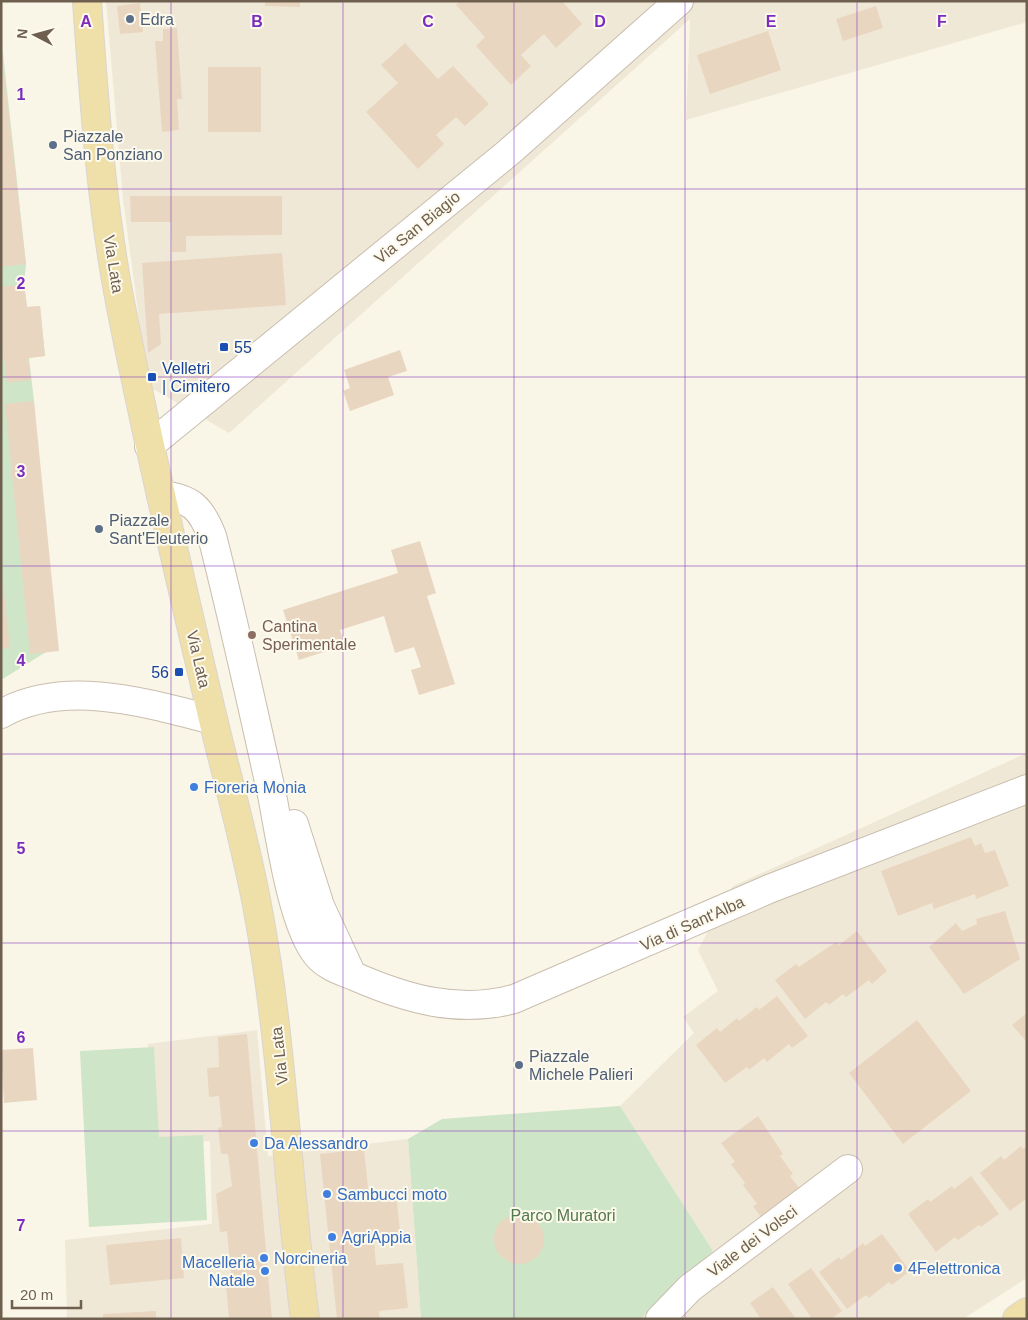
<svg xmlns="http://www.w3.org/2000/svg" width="1028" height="1320" font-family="Arial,sans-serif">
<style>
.residential{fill:#f0e8d6}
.green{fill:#cfe5c7}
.building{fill:#e9d6c0}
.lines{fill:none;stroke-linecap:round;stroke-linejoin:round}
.minor-casing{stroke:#c9beae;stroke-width:30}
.major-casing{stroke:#dad5d1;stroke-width:30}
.minor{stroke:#fff;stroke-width:28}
.major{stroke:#efdfa8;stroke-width:28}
.grid{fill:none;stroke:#7b2cbf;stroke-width:1;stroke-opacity:0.55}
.service-dot{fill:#5c6f8a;stroke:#fcf9ed;stroke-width:2}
.transit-dot{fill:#1a4fb4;stroke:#fcf9ed;stroke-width:2}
.education-dot{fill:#8d6e63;stroke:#fcf9ed;stroke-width:2}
.shop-dot{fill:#3f7fe0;stroke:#fcf9ed;stroke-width:2}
.labels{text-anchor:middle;stroke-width:4;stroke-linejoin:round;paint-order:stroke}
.service-label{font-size:16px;fill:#4e5e75;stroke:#fcf9ed;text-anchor:start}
.street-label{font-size:16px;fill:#6f5f4f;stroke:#fcf9ed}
.transit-label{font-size:16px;fill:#164399;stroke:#fcf9ed;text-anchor:start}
.education-label{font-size:16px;fill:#785e54;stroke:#fcf9ed;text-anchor:start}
.shop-label{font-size:16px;fill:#366cbe;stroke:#fcf9ed;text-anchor:start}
.park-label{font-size:16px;fill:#53794c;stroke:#fcf9ed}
.grid-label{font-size:16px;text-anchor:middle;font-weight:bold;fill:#7b2cbf;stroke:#fcf9ed;stroke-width:4;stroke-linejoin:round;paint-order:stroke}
</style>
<rect width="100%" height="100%" fill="#f9f5e7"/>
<path class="residential" d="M 106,1 L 1027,1 L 1027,22 L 686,120 L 690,19 L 229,433 L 148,386 L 123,199 Z
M 1027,753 L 1027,1278 L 963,1319 L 640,1319 L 713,1251 L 620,1106 L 694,1033 L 683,1017 L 718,991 L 698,950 L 733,886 Z
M 257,1030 L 268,1156 L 408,1139 L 421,1319 L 67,1319 L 65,1240 L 212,1224 L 210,1141 L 156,1144 L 148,1044 Z"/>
<path class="green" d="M 1,35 L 26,264 L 24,284 L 27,307 L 40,306 L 45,356 L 29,358 L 34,401 L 46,652 L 1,680 Z
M 154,1047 L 159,1137 L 203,1135 L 207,1220 L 89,1227 L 80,1051 Z
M 620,1106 L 713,1251 L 640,1319 L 421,1319 L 408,1139 L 442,1119 Z"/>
<path class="building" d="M 265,1 L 300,1 L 300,7 L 265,6 Z
M 460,1 L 562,1 L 582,24 L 556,48 L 544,34 L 521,55 L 531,66 L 511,85 L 476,46 L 485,37 L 456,5 Z
M 140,3 L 143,32 L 120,34 L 117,6 Z
M 876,6 L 883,28 L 843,41 L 836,19 Z
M 177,28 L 182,99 L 177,99 L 179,130 L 162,132 L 155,41 L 163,41 L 163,29 Z
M 768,31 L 781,70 L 710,94 L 697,55 Z
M 405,43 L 438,79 L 453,66 L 489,104 L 465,126 L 456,117 L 436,135 L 444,144 L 418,169 L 366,112 L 398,83 L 381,65 Z
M 1,47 L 26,264 L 1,267 Z
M 208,67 L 261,67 L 261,132 L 208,132 Z
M 130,196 L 282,196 L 282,235 L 186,236 L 186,252 L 172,252 L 171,222 L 131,222 Z
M 282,253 L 286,305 L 159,314 L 161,344 L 148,353 L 142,263 Z
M 24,284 L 27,307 L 40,306 L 45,356 L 28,358 L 31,380 L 7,383 L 1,332 L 1,287 Z
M 400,350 L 407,371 L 388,377 L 394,395 L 350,411 L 343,391 L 350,388 L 344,370 Z
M 34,401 L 59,651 L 30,654 L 5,404 Z
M 420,541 L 436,593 L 427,596 L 455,684 L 419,695 L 411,670 L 421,667 L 414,647 L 395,653 L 384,616 L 340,630 L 345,645 L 299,660 L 283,610 L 398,573 L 391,550 Z
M 1,566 L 10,648 L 1,649 Z
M 971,837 L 975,846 L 981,843 L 985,853 L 995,850 L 1009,886 L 976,899 L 975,894 L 934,909 L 932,903 L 898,916 L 881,871 Z
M 1005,911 L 1020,959 L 964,994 L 929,947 L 956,923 L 962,931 L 977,924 L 976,919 Z
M 857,931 L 887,971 L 872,984 L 869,980 L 846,997 L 843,994 L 829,1005 L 826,1002 L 805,1019 L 775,980 L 796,964 L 799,967 L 836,942 L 839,945 Z
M 777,996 L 808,1036 L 792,1048 L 789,1044 L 767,1062 L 764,1058 L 749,1070 L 747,1067 L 725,1083 L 696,1045 L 717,1028 L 720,1032 L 737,1018 L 739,1021 L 757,1007 L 759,1010 Z
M 1027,1013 L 1027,1042 L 1012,1025 Z
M 917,1020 L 971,1091 L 903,1144 L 849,1073 Z
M 247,1034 L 266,1251 L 272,1319 L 229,1319 L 226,1286 L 232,1285 L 227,1231 L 220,1232 L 216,1194 L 232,1186 L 228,1154 L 221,1154 L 218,1128 L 222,1127 L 219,1096 L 209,1097 L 207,1068 L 219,1067 L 218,1037 Z
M 33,1048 L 37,1100 L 4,1103 L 1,1050 Z
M 758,1116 L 783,1154 L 780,1156 L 793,1174 L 790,1176 L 804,1195 L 765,1223 L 753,1206 L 757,1204 L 743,1185 L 745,1183 L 731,1164 L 735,1162 L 721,1143 Z
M 1021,1146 L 1023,1149 L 1027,1146 L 1027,1198 L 1010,1211 L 980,1173 L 1001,1156 L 1004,1160 Z
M 364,1149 L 369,1197 L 396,1194 L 401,1240 L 374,1242 L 376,1265 L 403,1263 L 408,1308 L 379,1311 L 380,1319 L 337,1319 L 320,1154 Z
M 971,1176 L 999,1214 L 981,1227 L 979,1225 L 958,1240 L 955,1237 L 936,1252 L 908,1214 L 928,1199 L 930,1202 L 952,1186 L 954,1189 Z
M494 1239a25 25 0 1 1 50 0a25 25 0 1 1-50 0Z
M 882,1234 L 910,1271 L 892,1285 L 889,1282 L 869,1298 L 866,1295 L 847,1309 L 819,1272 L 839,1257 L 841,1260 L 863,1243 L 865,1246 Z
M 181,1238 L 184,1278 L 110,1285 L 106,1245 Z
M 811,1268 L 842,1311 L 831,1319 L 812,1319 L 788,1284 Z
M 773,1287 L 796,1319 L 761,1319 L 750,1303 Z
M 156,1311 L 156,1319 L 103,1319 L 103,1314 Z"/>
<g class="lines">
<g class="minor-casing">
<path id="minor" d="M 149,446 L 509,152 L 679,1
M 161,495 C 191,498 201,508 212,536 C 234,622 253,709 272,795 C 280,836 292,925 317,955 C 327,967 342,971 356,977 C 407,999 459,1014 514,999 L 769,889 L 1027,789
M 1,714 C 65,678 147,703 213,720
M 294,824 L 320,906 L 352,975
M 660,1319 L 690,1288 L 848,1169"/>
</g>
<g class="major-casing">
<path id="major" d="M 87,1 C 94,101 101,203 120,302 C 147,440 180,578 212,715 C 227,778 245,841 257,905 C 283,1042 287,1181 305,1319
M 1017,1319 L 1027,1312"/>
</g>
<use href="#minor" class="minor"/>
<use href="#major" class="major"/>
</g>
<path class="grid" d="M 171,1 L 171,1319M 343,1 L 343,1319M 514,1 L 514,1319M 685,1 L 685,1319M 857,1 L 857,1319M 1,189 L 1027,189M 1,377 L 1027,377M 1,566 L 1027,566M 1,754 L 1027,754M 1,943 L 1027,943M 1,1131 L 1027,1131"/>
<g class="service-dot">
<circle cx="130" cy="19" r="5"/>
<circle cx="53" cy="145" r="5"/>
<circle cx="99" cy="529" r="5"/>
<circle cx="519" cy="1065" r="5"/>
</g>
<g class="transit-dot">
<rect x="219" y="342" width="10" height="10" rx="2.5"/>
<rect x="147" y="372" width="10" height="10" rx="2.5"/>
<rect x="174" y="667" width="10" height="10" rx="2.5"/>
</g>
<circle class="education-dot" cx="252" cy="635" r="5"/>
<g class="shop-dot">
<circle cx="194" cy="787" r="5"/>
<circle cx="254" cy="1143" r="5"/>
<circle cx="327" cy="1194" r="5"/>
<circle cx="332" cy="1237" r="5"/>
<circle cx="264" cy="1258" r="5"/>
<circle cx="898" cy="1268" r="5"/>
<circle cx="265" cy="1271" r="5"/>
</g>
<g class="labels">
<g class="service-label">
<text x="140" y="25">Edra</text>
<text x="63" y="142">Piazzale<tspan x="63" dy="18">San Ponziano</tspan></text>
<text x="109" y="526">Piazzale<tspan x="109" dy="18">Sant'Eleuterio</tspan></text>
<text x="529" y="1062">Piazzale<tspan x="529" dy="18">Michele Palieri</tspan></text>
</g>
<g class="street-label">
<text transform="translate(417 227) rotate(-39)" y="6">Via San Biagio</text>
<text transform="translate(114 264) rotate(81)" y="6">Via Lata</text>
<text transform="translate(199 659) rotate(77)" y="6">Via Lata</text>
<text transform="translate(692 923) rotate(-24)" y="6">Via di Sant'Alba</text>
<text transform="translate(279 1056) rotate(-96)" y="6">Via Lata</text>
<text transform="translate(752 1241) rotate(-37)" y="6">Viale dei Volsci</text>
</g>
<g class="transit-label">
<text x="234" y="353">55</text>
<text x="162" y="374">Velletri<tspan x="162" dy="18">| Cimitero</tspan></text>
<text x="169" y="678" text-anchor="end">56</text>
</g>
<g class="education-label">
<text x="262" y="632">Cantina<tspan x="262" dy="18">Sperimentale</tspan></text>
</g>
<g class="shop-label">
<text x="204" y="793">Fioreria Monia</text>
<text x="264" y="1149">Da Alessandro</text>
<text x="337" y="1200">Sambucci moto</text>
<text x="342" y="1243">AgriAppia</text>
<text x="274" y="1264">Norcineria</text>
<text x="255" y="1268" text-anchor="end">Macelleria<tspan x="255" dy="18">Natale</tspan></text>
<text x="908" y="1274">4Felettronica</text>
</g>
<g class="park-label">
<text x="563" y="1221">Parco Muratori</text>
</g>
</g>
<g class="grid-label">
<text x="86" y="27">A</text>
<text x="257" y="27">B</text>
<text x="428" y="27">C</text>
<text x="600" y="27">D</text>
<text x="771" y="27">E</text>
<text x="942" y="27">F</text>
<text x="21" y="100">1</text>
<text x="21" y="289">2</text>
<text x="21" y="477">3</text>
<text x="21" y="666">4</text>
<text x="21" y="854">5</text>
<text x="21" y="1043">6</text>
<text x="21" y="1231">7</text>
</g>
<rect width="1028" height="1320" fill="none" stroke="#6f5f4f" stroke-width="5"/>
<g transform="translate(35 35) rotate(276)" stroke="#fcf9ed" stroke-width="4" paint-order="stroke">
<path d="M0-4L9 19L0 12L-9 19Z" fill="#6f5f4f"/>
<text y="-8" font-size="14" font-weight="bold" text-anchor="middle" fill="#6f5f4f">N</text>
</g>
<path d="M12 1300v8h69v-8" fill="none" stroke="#6f5f4f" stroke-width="2.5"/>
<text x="20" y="1300" font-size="15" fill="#6f5f4f" stroke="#fcf9ed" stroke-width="4" paint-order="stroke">20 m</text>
</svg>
